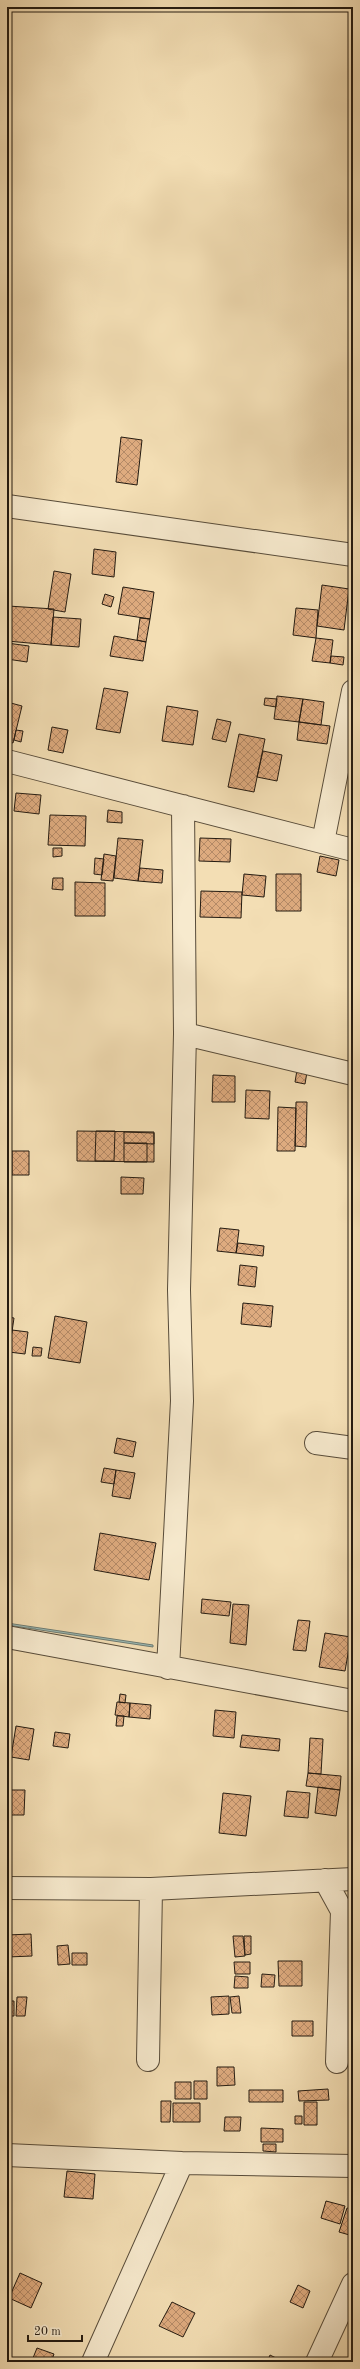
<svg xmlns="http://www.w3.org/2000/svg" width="360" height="2369" font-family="'Old Standard TT',serif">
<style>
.water{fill:url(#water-ripples);stroke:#6d7b73}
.building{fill:url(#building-cross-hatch);stroke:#241b11}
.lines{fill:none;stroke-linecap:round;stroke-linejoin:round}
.minor-casing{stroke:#584c3a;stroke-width:24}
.minor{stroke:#f7eace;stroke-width:22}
</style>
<defs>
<pattern id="water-ripples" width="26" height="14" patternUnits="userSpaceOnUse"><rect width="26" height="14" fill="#9dbbb4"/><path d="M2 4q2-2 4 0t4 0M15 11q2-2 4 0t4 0" fill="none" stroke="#87a09a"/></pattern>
<pattern id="building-cross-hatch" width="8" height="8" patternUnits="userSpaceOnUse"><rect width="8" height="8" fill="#deab7f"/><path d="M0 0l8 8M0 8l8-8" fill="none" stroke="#b48a67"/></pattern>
</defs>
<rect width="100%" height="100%" fill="#f3deb4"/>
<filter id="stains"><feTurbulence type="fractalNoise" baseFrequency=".005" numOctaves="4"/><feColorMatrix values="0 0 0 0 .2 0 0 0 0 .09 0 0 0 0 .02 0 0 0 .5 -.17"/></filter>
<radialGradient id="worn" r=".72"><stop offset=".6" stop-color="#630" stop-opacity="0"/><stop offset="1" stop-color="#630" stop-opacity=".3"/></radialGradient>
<path class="water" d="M 7,1623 L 153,1645 L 153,1647 L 7,1625 Z"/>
<path class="building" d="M 121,437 L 142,440 L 137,485 L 116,482 Z
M 94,549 L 116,552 L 114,577 L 92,574 Z
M 54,571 L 71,574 L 65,612 L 48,609 Z
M 322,585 L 349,589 L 344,630 L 317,626 Z
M 123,587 L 154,592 L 150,619 L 118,614 Z
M 105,594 L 114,597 L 111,607 L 102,604 Z
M 8,606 L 54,609 L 51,645 L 7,641 Z
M 296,608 L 318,610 L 316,638 L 293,635 Z
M 53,617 L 81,619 L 79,647 L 51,645 Z
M 140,618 L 150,619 L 146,642 L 137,640 Z
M 114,636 L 146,642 L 143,661 L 110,656 Z
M 316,638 L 333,640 L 330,663 L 312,661 Z
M 7,643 L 29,646 L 27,662 L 7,659 Z
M 331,656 L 344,657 L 343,665 L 330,663 Z
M 104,688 L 128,692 L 120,733 L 96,729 Z
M 277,696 L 303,699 L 299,722 L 274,719 Z
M 265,698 L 277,699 L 276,707 L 264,705 Z
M 303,699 L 324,702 L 321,725 L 299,722 Z
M 7,702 L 22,706 L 13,743 L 7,741 Z
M 167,706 L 198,711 L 193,745 L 162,741 Z
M 217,719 L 231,722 L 226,742 L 212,739 Z
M 299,722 L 330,726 L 327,744 L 297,740 Z
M 52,727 L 68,730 L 63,753 L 48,750 Z
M 16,730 L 23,731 L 21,742 L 14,740 Z
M 239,734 L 265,739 L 254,792 L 228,787 Z
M 263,751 L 282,755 L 277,781 L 257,777 Z
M 16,793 L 41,795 L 39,814 L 14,811 Z
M 108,810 L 122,812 L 122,823 L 107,822 Z
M 50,815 L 86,816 L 85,846 L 48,845 Z
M 118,838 L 143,840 L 138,881 L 114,878 Z
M 200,838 L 231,839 L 230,862 L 199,861 Z
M 53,848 L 62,848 L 62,856 L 53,857 Z
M 104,854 L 116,856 L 113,881 L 101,880 Z
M 320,856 L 339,860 L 336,876 L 317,872 Z
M 95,858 L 104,859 L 102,875 L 94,874 Z
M 140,868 L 163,870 L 162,883 L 138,881 Z
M 244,874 L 266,876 L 264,897 L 242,895 Z
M 276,874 L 301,874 L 301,911 L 276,911 Z
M 53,878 L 63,878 L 63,890 L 52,889 Z
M 75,882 L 105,883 L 105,916 L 75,916 Z
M 201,891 L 242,892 L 241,918 L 200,917 Z
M 297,1070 L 307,1072 L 305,1084 L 295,1082 Z
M 213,1075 L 235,1076 L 235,1102 L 212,1102 Z
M 246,1090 L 270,1091 L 269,1119 L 245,1118 Z
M 296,1102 L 307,1102 L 306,1147 L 295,1146 Z
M 278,1107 L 296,1108 L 295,1151 L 277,1151 Z
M 77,1131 L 154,1132 L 154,1162 L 77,1161 Z
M 96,1131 L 115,1131 L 114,1161 L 95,1161 Z
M 124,1132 L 154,1133 L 154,1144 L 124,1143 Z
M 124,1143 L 147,1143 L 147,1162 L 124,1162 Z
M 12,1151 L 29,1151 L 29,1175 L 12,1175 Z
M 121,1177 L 144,1178 L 143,1194 L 121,1194 Z
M 220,1228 L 239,1230 L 236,1253 L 217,1251 Z
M 238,1243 L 264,1246 L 263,1256 L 236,1253 Z
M 240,1265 L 257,1267 L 255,1287 L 238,1285 Z
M 243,1303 L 273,1306 L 271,1327 L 241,1324 Z
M 55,1316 L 87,1322 L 80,1363 L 48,1358 Z
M 7,1317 L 14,1318 L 9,1352 L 7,1351 Z
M 12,1330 L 28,1332 L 25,1354 L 9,1352 Z
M 33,1347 L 42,1348 L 41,1356 L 32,1356 Z
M 117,1438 L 136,1442 L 133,1457 L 114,1453 Z
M 104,1468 L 116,1470 L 114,1484 L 101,1482 Z
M 116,1470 L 135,1473 L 130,1499 L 112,1496 Z
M 100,1533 L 156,1543 L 149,1580 L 94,1570 Z
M 202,1599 L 231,1602 L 229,1616 L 201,1613 Z
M 233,1604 L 249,1605 L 246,1645 L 230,1643 Z
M 298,1620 L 310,1621 L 306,1651 L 293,1650 Z
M 325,1633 L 351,1637 L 345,1671 L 319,1667 Z
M 120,1694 L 126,1695 L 125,1703 L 119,1702 Z
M 117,1702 L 130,1703 L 129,1717 L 115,1715 Z
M 130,1703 L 151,1705 L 150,1719 L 129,1717 Z
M 215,1710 L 236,1712 L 234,1738 L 213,1736 Z
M 117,1716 L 124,1716 L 123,1726 L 116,1726 Z
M 16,1726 L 34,1729 L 29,1760 L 11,1757 Z
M 55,1732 L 70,1734 L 68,1748 L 53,1746 Z
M 242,1735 L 280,1739 L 279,1751 L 240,1747 Z
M 310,1738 L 323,1739 L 321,1774 L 308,1773 Z
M 308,1773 L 341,1776 L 340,1790 L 306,1786 Z
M 318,1787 L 340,1790 L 336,1816 L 315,1813 Z
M 7,1790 L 25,1790 L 24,1815 L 7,1815 Z
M 287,1791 L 310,1793 L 308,1818 L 284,1816 Z
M 223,1793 L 251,1796 L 246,1836 L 219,1833 Z
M 31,1934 L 32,1956 L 7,1957 L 7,1935 Z
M 233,1936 L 243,1936 L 245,1956 L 235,1957 Z
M 244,1936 L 251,1936 L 251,1954 L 245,1955 Z
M 68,1945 L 70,1964 L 58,1965 L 57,1946 Z
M 72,1953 L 87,1953 L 87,1965 L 72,1965 Z
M 278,1961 L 302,1961 L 302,1986 L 279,1986 Z
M 234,1962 L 250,1962 L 250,1974 L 235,1974 Z
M 262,1974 L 275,1975 L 274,1987 L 261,1987 Z
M 235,1976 L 248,1977 L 248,1988 L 234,1988 Z
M 229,1996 L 229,2014 L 212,2015 L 211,1997 Z
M 239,1996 L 241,2013 L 232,2013 L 230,1997 Z
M 17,1997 L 27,1997 L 25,2016 L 16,2016 Z
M 7,2001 L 14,2001 L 14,2016 L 7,2016 Z
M 292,2021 L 313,2021 L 313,2036 L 292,2036 Z
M 217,2067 L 234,2067 L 235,2085 L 217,2086 Z
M 194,2081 L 207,2081 L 207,2099 L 194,2099 Z
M 175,2082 L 191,2082 L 191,2099 L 175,2099 Z
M 328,2089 L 329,2100 L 299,2101 L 298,2091 Z
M 249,2090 L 283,2090 L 283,2102 L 249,2102 Z
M 161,2101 L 171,2101 L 170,2122 L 161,2122 Z
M 304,2102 L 317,2102 L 317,2125 L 304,2125 Z
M 173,2103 L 200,2103 L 200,2122 L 173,2122 Z
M 295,2116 L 302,2116 L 302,2124 L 295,2124 Z
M 225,2117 L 241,2117 L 240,2131 L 224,2131 Z
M 261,2128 L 283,2129 L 283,2142 L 261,2142 Z
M 263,2144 L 276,2144 L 276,2152 L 263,2151 Z
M 67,2171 L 95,2174 L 93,2199 L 64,2197 Z
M 326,2201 L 345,2206 L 340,2224 L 321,2218 Z
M 347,2208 L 353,2209 L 353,2236 L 339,2232 Z
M 20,2273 L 42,2283 L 31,2308 L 9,2298 Z
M 298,2285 L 310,2291 L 303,2308 L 290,2302 Z
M 172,2302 L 195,2313 L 183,2337 L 159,2326 Z
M 37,2348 L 54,2354 L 51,2362 L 33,2358 Z
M 270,2355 L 280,2360 L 279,2362 L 267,2362 Z"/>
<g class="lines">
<g class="minor-casing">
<path id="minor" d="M 7,506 L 353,555
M 7,761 L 353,850
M 323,842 L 353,691
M 185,1034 L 353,1074
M 316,1443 L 353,1448
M 7,1637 L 353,1701
M 168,1668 L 182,1401 L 179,1290 L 185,1034 L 183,806
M 325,1880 L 342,1911 L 337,2062
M 7,1888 L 151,1889 L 353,1879
M 148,2060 L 151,1889
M 7,2155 L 182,2163 L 353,2166
M 93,2362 L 182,2163
M 317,2362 L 353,2284"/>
</g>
<use href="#minor" class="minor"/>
</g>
<rect width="360" height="2369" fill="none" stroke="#f3deb4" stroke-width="24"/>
<rect x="8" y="8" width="344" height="2353" fill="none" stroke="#241b11" stroke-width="2"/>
<rect x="12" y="12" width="336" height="2345" fill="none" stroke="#241b11"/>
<path d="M28 2335v6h54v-6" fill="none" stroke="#241b11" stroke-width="2"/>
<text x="34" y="2335" font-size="12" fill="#241b11" stroke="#f7eace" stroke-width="3" paint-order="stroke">20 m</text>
<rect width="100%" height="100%" filter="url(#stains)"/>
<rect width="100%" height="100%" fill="url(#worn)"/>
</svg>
